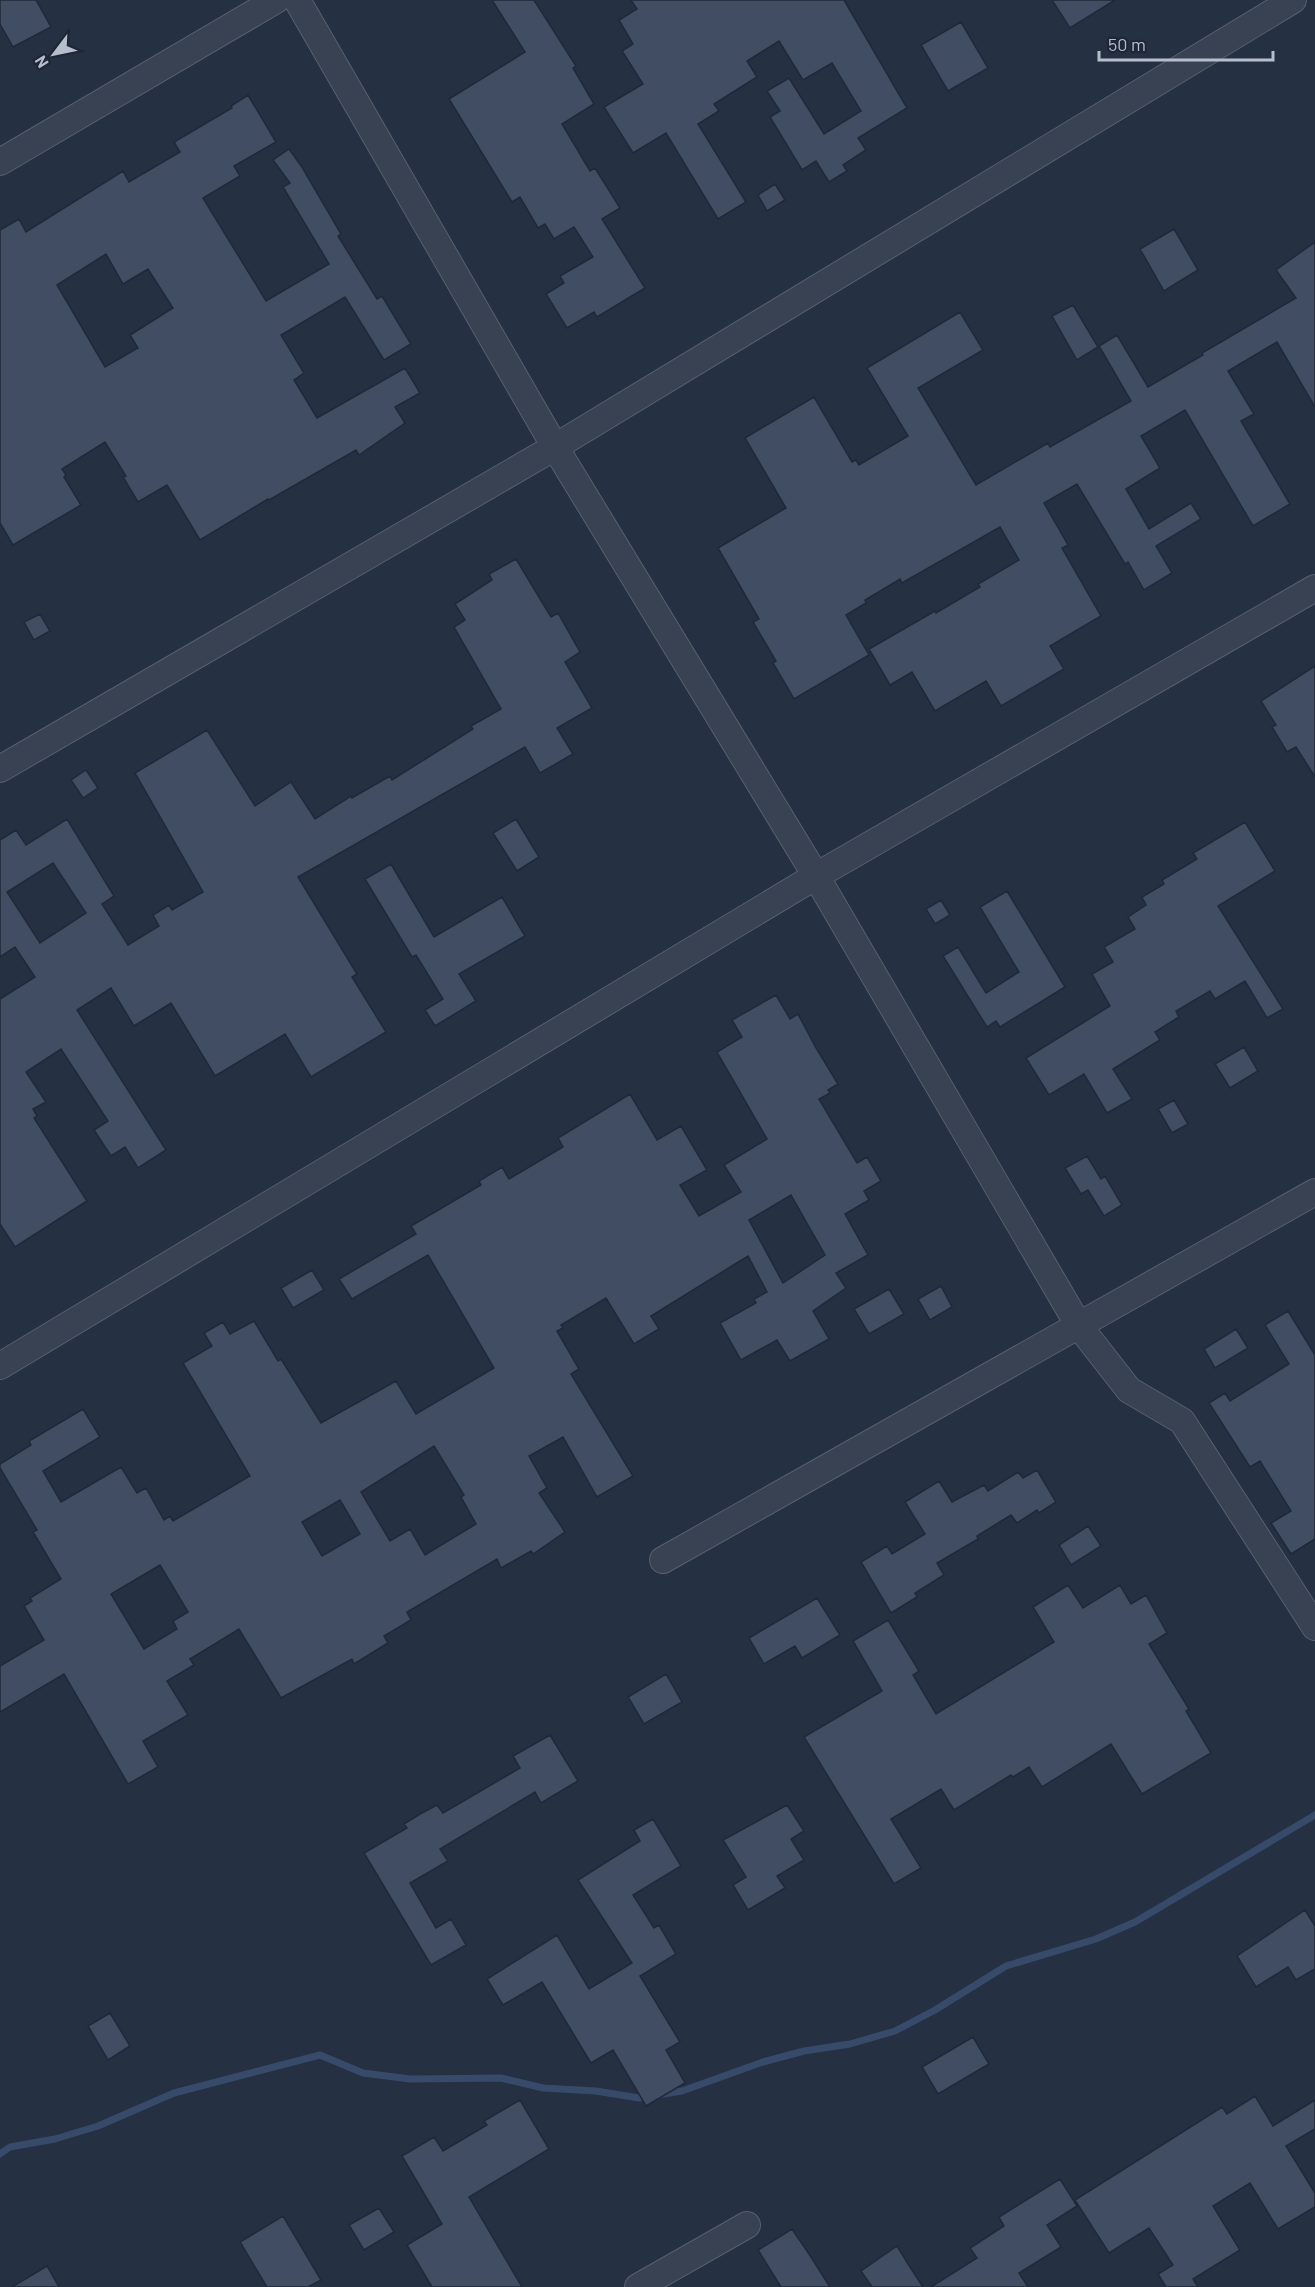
<svg xmlns="http://www.w3.org/2000/svg" width="1315" height="2287" font-family="Barlow,sans-serif">
<style>
.lines{fill:none;stroke-linecap:round;stroke-linejoin:round}
.stream{stroke:#384a6a;stroke-width:7}
.building{fill:#404d62;stroke:#202939;stroke-width:1.5;fill-rule:evenodd}
.minor-casing{stroke:#57606f;stroke-width:28}
.minor{stroke:#394252;stroke-width:26}
</style>
<rect width="100%" height="100%" fill="#253042"/>
<g class="lines">
<path class="stream" d="M 0,2154 L 10,2147 L 55,2139 L 98,2126 L 174,2093 L 320,2055 L 363,2073 L 410,2079 L 501,2078 L 543,2088 L 596,2091 L 639,2098 L 682,2091 L 763,2062 L 804,2051 L 850,2044 L 895,2031 L 935,2010 L 1006,1966 L 1096,1939 L 1135,1922 L 1315,1815"/>
</g>
<path class="building" d="M 0,0 L 36,0 L 51,27 L 13,47 L 0,24 Z
M 492,0 L 534,0 L 576,66 L 573,68 L 594,104 L 562,124 L 590,171 L 595,168 L 620,208 L 602,219 L 645,288 L 597,317 L 594,312 L 567,328 L 546,294 L 564,283 L 560,276 L 593,257 L 574,227 L 554,239 L 545,224 L 538,228 L 520,197 L 512,202 L 449,99 L 525,52 Z
M 631,0 L 844,0 L 907,108 L 858,138 L 866,150 L 843,165 L 847,171 L 829,182 L 816,161 L 802,170 L 770,117 L 780,111 L 767,91 L 789,78 L 824,134 L 861,111 L 832,63 L 803,80 L 779,41 L 747,61 L 757,77 L 714,104 L 719,111 L 698,124 L 746,202 L 718,219 L 666,133 L 633,153 L 604,107 L 643,84 L 622,51 L 633,44 L 619,20 L 637,9 Z
M 1052,0 L 1115,0 L 1070,28 Z
M 961,22 L 988,68 L 948,91 L 921,45 Z
M 248,95 L 276,142 L 234,166 L 240,176 L 203,198 L 266,301 L 329,264 L 283,187 L 290,183 L 273,160 L 289,149 L 302,167 L 341,234 L 338,236 L 377,299 L 382,296 L 411,344 L 384,360 L 345,297 L 281,335 L 304,373 L 294,380 L 317,418 L 405,368 L 420,393 L 395,407 L 405,423 L 359,455 L 356,450 L 269,500 L 268,499 L 200,540 L 167,485 L 138,502 L 123,477 L 126,476 L 105,442 L 62,469 L 66,475 L 64,477 L 81,505 L 13,545 L 0,523 L 0,230 L 19,219 L 26,232 L 123,171 L 129,182 L 180,152 L 174,142 L 232,108 L 231,106 ZM 106,254 L 123,284 L 148,269 L 173,308 L 130,335 L 138,348 L 105,367 L 57,285 Z
M 775,184 L 785,200 L 767,211 L 758,195 Z
M 1174,229 L 1198,270 L 1164,291 L 1140,249 Z
M 1315,242 L 1315,407 L 1277,342 L 1228,371 L 1254,414 L 1241,421 L 1290,504 L 1253,526 L 1185,410 L 1141,436 L 1160,468 L 1126,489 L 1149,529 L 1191,503 L 1201,519 L 1156,546 L 1172,573 L 1144,590 L 1128,562 L 1125,564 L 1077,484 L 1044,503 L 1068,545 L 1062,548 L 1101,616 L 1050,646 L 1064,669 L 1001,706 L 986,681 L 935,711 L 912,672 L 890,685 L 869,649 L 935,611 L 936,613 L 980,587 L 978,584 L 1019,560 L 1000,527 L 902,583 L 900,579 L 865,600 L 866,603 L 846,615 L 869,655 L 794,699 L 773,663 L 776,661 L 753,622 L 759,619 L 718,548 L 786,508 L 745,438 L 814,397 L 852,462 L 856,460 L 859,465 L 908,436 L 867,368 L 960,312 L 983,350 L 918,388 L 976,485 L 1048,443 L 1050,447 L 1131,401 L 1099,346 L 1117,335 L 1148,387 L 1203,355 L 1202,353 L 1296,298 L 1276,270 Z
M 1073,305 L 1098,347 L 1077,360 L 1052,316 Z
M 516,559 L 551,617 L 558,613 L 580,652 L 565,662 L 592,708 L 557,728 L 573,754 L 540,773 L 525,747 L 298,877 L 357,974 L 352,977 L 386,1032 L 311,1077 L 285,1034 L 215,1076 L 171,1003 L 134,1026 L 111,988 L 77,1010 L 166,1150 L 138,1168 L 125,1147 L 111,1156 L 94,1130 L 108,1121 L 61,1049 L 26,1072 L 46,1102 L 33,1109 L 37,1116 L 34,1118 L 87,1201 L 15,1247 L 0,1224 L 0,999 L 35,977 L 15,947 L 0,957 L 0,840 L 16,830 L 26,845 L 67,819 L 114,896 L 102,904 L 128,945 L 159,926 L 153,915 L 169,905 L 172,910 L 203,892 L 135,773 L 207,730 L 255,806 L 291,782 L 315,819 L 351,796 L 352,798 L 390,776 L 392,780 L 473,729 L 471,726 L 501,709 L 454,627 L 465,620 L 455,604 L 492,580 L 489,574 ZM 53,863 L 86,913 L 40,943 L 7,892 Z
M 40,614 L 50,631 L 34,640 L 24,622 Z
M 1315,666 L 1315,777 L 1296,747 L 1287,752 L 1272,727 L 1276,725 L 1261,701 Z
M 86,770 L 98,788 L 83,798 L 71,780 Z
M 516,819 L 539,857 L 517,871 L 493,833 Z
M 1245,822 L 1275,871 L 1218,906 L 1283,1009 L 1267,1018 L 1245,981 L 1215,999 L 1210,991 L 1176,1011 L 1179,1017 L 1155,1032 L 1160,1040 L 1113,1069 L 1132,1099 L 1107,1113 L 1084,1074 L 1049,1095 L 1026,1058 L 1110,1006 L 1092,974 L 1113,962 L 1104,947 L 1135,929 L 1128,917 L 1146,905 L 1142,897 L 1164,884 L 1162,880 L 1197,859 L 1193,853 Z
M 391,864 L 434,937 L 502,897 L 525,936 L 459,974 L 476,1001 L 435,1026 L 425,1010 L 443,999 L 416,955 L 412,957 L 365,879 Z
M 1007,891 L 1065,987 L 1000,1027 L 996,1021 L 987,1027 L 943,956 L 958,947 L 986,993 L 1019,972 L 980,907 Z
M 941,900 L 950,915 L 935,924 L 926,909 Z
M 776,995 L 790,1019 L 798,1014 L 816,1048 L 838,1084 L 828,1090 L 830,1093 L 819,1099 L 857,1163 L 867,1157 L 881,1181 L 864,1191 L 869,1200 L 845,1214 L 868,1255 L 836,1273 L 846,1288 L 813,1311 L 829,1339 L 790,1361 L 777,1340 L 741,1360 L 720,1323 L 756,1303 L 754,1299 L 767,1292 L 748,1256 L 651,1316 L 659,1329 L 634,1344 L 606,1298 L 561,1325 L 563,1328 L 557,1331 L 579,1369 L 571,1374 L 633,1476 L 597,1497 L 563,1437 L 529,1456 L 547,1488 L 539,1493 L 565,1532 L 533,1554 L 531,1551 L 501,1568 L 497,1559 L 407,1612 L 411,1620 L 384,1636 L 388,1643 L 354,1664 L 352,1659 L 281,1698 L 239,1629 L 190,1659 L 194,1665 L 167,1681 L 188,1715 L 143,1741 L 158,1767 L 128,1784 L 64,1674 L 0,1712 L 0,1666 L 44,1640 L 24,1606 L 32,1601 L 30,1598 L 61,1579 L 33,1532 L 37,1530 L 0,1468 L 0,1464 L 31,1445 L 29,1441 L 83,1409 L 100,1437 L 43,1471 L 61,1502 L 121,1467 L 137,1493 L 146,1488 L 164,1520 L 170,1516 L 173,1521 L 250,1476 L 183,1363 L 212,1346 L 204,1333 L 223,1322 L 230,1334 L 254,1321 L 278,1361 L 281,1359 L 321,1423 L 396,1381 L 416,1414 L 494,1368 L 428,1255 L 352,1299 L 339,1279 L 416,1234 L 411,1226 L 481,1185 L 479,1181 L 502,1167 L 509,1179 L 563,1147 L 558,1138 L 630,1094 L 657,1140 L 681,1126 L 707,1170 L 680,1185 L 699,1216 L 741,1192 L 724,1165 L 767,1139 L 717,1052 L 742,1037 L 732,1020 ZM 791,1195 L 825,1255 L 783,1283 L 749,1220 ZM 434,1446 L 464,1495 L 461,1497 L 476,1524 L 425,1555 L 410,1529 L 390,1541 L 361,1492 ZM 340,1500 L 360,1534 L 322,1556 L 302,1522 ZM 160,1565 L 188,1612 L 173,1621 L 177,1629 L 144,1649 L 111,1594 Z
M 1244,1047 L 1258,1071 L 1230,1088 L 1215,1064 Z
M 1174,1100 L 1188,1124 L 1172,1133 L 1158,1109 Z
M 1087,1156 L 1101,1179 L 1105,1176 L 1122,1205 L 1104,1216 L 1088,1190 L 1081,1194 L 1065,1168 Z
M 312,1270 L 324,1290 L 293,1308 L 281,1288 Z
M 941,1286 L 952,1307 L 930,1320 L 918,1299 Z
M 889,1289 L 904,1314 L 869,1334 L 854,1309 Z
M 1288,1311 L 1315,1355 L 1315,1539 L 1291,1554 L 1271,1523 L 1291,1511 L 1260,1461 L 1250,1467 L 1209,1403 L 1225,1393 L 1230,1401 L 1289,1364 L 1265,1325 Z
M 1236,1329 L 1248,1348 L 1215,1368 L 1204,1349 Z
M 1037,1470 L 1056,1502 L 1039,1513 L 1037,1510 L 1017,1523 L 1011,1515 L 977,1536 L 978,1539 L 937,1563 L 944,1575 L 915,1593 L 917,1597 L 891,1613 L 861,1562 L 887,1546 L 892,1554 L 925,1534 L 905,1502 L 939,1481 L 952,1502 L 984,1485 L 988,1491 L 1018,1472 L 1023,1478 Z
M 1088,1526 L 1101,1546 L 1071,1565 L 1059,1545 Z
M 1068,1585 L 1083,1608 L 1120,1585 L 1131,1604 L 1146,1595 L 1167,1633 L 1149,1644 L 1189,1709 L 1186,1711 L 1211,1753 L 1142,1794 L 1111,1744 L 1042,1787 L 1029,1767 L 1013,1777 L 1011,1775 L 954,1810 L 941,1789 L 891,1819 L 921,1868 L 894,1884 L 804,1737 L 882,1691 L 853,1641 L 888,1620 L 919,1671 L 913,1675 L 936,1714 L 1054,1642 L 1033,1607 Z
M 817,1598 L 840,1635 L 802,1658 L 795,1646 L 764,1664 L 749,1638 Z
M 666,1674 L 682,1702 L 644,1724 L 628,1697 Z
M 550,1735 L 578,1781 L 541,1803 L 535,1792 L 440,1849 L 448,1861 L 410,1883 L 436,1928 L 451,1919 L 466,1945 L 431,1965 L 364,1853 L 407,1828 L 404,1824 L 420,1814 L 437,1805 L 443,1813 L 520,1768 L 513,1756 Z
M 787,1805 L 804,1831 L 791,1839 L 804,1860 L 777,1876 L 785,1888 L 748,1910 L 733,1885 L 746,1877 L 723,1840 Z
M 653,1819 L 681,1866 L 633,1895 L 654,1928 L 659,1925 L 676,1954 L 640,1976 L 680,2042 L 666,2050 L 685,2083 L 646,2106 L 613,2050 L 591,2063 L 542,1982 L 503,2005 L 487,1979 L 557,1935 L 589,1989 L 632,1963 L 578,1880 L 640,1841 L 634,1830 Z
M 1305,1910 L 1315,1926 L 1315,1969 L 1296,1980 L 1288,1967 L 1256,1987 L 1237,1956 Z
M 110,2013 L 130,2046 L 108,2060 L 88,2026 Z
M 973,2037 L 989,2064 L 938,2094 L 922,2067 Z
M 1255,2096 L 1273,2126 L 1315,2100 L 1315,2129 L 1286,2146 L 1315,2193 L 1315,2207 L 1278,2229 L 1250,2183 L 1213,2206 L 1240,2250 L 1193,2279 L 1198,2287 L 1166,2287 L 1158,2274 L 1173,2265 L 1149,2228 L 1109,2253 L 1075,2200 L 1222,2107 L 1227,2114 Z
M 520,2100 L 549,2149 L 469,2197 L 522,2287 L 432,2287 L 407,2245 L 442,2224 L 402,2156 L 434,2137 L 443,2151 L 487,2125 L 484,2121 Z
M 1060,2179 L 1077,2206 L 1047,2225 L 1061,2247 L 1019,2273 L 1028,2287 L 931,2287 L 977,2258 L 970,2248 L 1004,2226 L 999,2217 Z
M 379,2208 L 394,2232 L 364,2250 L 349,2225 Z
M 283,2216 L 321,2280 L 308,2287 L 267,2287 L 240,2242 Z
M 792,2229 L 809,2254 L 830,2287 L 781,2287 L 758,2250 Z
M 897,2246 L 910,2267 L 923,2287 L 872,2287 L 861,2271 Z
M 47,2266 L 59,2287 L 12,2287 Z"/>
<g class="lines">
<g class="minor-casing">
<path id="minor" d="M 297,0 L 555,447 L 816,876 L 1079,1326 L 1129,1390 L 1182,1421 L 1315,1627
M 0,162 L 276,0
M 0,769 L 555,447 L 1293,0
M 0,1366 L 816,876 L 1315,588
M 663,1560 L 1315,1192
M 638,2287 L 747,2225"/>
</g>
<use href="#minor" class="minor"/>
</g>
<g transform="translate(54 54) rotate(238)" stroke="#1e2737" stroke-width="4.5" paint-order="stroke">
<path d="M0-4.5L10 22L0 15L-10 22Z" fill="#b6becc"/>
<text y="-9" font-size="16" font-weight="bold" text-anchor="middle" fill="#b6becc">N</text>
</g>
<path d="M1099 51v9h174v-9" fill="none" stroke="#b6becc" stroke-width="3"/>
<text x="1108" y="51" font-size="18" fill="#b6becc" stroke="#1e2737" stroke-width="4.5" paint-order="stroke">50 m</text>
</svg>
